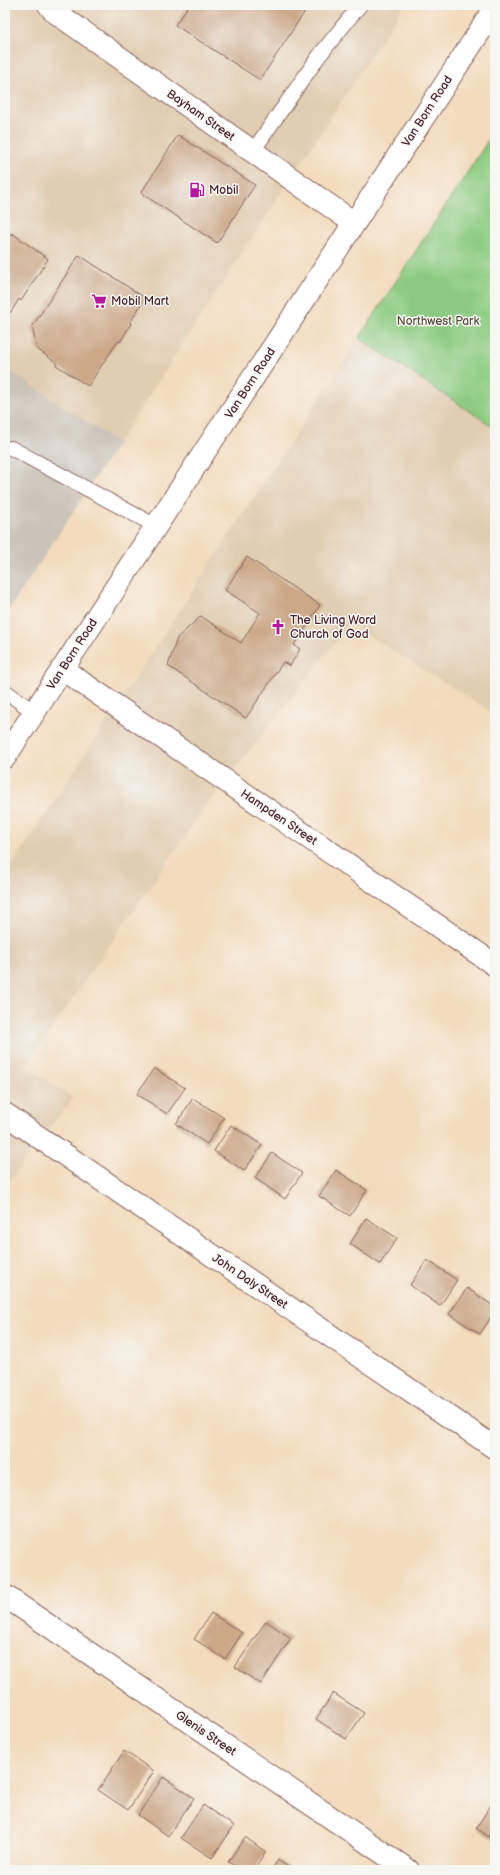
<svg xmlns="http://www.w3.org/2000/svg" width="500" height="1875" font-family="'Balsamiq Sans',sans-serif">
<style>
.built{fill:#e1cdb1}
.industrial{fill:#cbc3b8}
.green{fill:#8bca80;stroke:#6a7456}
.building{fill:#cca788}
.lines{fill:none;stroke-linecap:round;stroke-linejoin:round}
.lane-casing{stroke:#85615e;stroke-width:16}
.street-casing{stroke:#85615e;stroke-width:24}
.secondary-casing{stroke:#85615e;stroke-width:24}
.lane{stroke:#fff;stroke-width:14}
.street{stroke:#fff;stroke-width:22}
.secondary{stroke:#fff;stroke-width:22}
.labels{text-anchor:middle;stroke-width:3;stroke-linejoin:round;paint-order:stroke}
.street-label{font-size:12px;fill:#4a1f2b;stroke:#f6f6f2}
.poi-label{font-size:12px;fill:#4a1f2b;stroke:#f6f6f2;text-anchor:start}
.park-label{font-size:12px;fill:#5e5244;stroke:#f6f6f2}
</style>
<rect width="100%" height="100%" fill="#f6f6f2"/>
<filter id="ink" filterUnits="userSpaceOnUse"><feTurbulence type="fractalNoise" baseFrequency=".025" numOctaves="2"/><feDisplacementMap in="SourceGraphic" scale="8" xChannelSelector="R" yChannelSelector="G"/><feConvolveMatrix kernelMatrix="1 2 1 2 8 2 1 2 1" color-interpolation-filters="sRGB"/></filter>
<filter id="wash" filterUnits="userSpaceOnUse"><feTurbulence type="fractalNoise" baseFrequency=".012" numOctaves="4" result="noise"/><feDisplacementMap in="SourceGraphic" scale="16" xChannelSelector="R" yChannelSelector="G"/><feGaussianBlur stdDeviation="0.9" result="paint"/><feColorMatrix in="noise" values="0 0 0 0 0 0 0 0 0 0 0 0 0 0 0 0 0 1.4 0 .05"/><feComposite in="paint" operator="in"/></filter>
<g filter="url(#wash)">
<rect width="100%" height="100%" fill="#f3dbbc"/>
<path class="built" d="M 5,5 L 404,5 L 118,443 L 5,367 Z
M 359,338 L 495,428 L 495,714 L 350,624 L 207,804 L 26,1066 L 73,1098 L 5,1186 L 5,876 Z"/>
<path class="industrial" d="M 5,367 L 118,443 L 5,616 Z"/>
<path class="green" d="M 491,136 L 495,138 L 495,428 L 359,338 Z"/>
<g id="blocks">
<path class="building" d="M 189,5 L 309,5 L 260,80 L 175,25 Z
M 178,135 L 255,185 L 217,243 L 141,193 Z
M 5,231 L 11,235 L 12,233 L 48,259 L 21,301 L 19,299 L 11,312 L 5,313 Z
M 79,255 L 145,298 L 130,323 L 131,324 L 120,342 L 118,341 L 88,386 L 56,365 L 57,363 L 37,349 L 32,327 Z
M 247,557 L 320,605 L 294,645 L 300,649 L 290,666 L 283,662 L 246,718 L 168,666 L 177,638 L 201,616 L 241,643 L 260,613 L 225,590 Z
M 154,1068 L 185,1088 L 167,1114 L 137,1094 Z
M 193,1098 L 224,1118 L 207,1144 L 176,1124 Z
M 231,1125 L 262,1145 L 244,1171 L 214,1151 Z
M 272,1153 L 302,1173 L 285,1199 L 255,1178 Z
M 336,1170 L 367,1190 L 350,1216 L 319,1196 Z
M 366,1218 L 397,1238 L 380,1264 L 350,1244 Z
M 427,1260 L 457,1280 L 440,1306 L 410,1285 Z
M 467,1288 L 495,1307 L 495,1311 L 480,1334 L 449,1314 Z
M 211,1613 L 242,1633 L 225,1659 L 194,1639 Z
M 266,1621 L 291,1638 L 261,1684 L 235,1667 Z
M 333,1693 L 364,1713 L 346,1739 L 316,1719 Z
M 124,1751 L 154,1771 L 128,1810 L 98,1790 Z
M 163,1777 L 194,1798 L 168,1836 L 138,1815 Z
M 493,1802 L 495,1803 L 495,1841 L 476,1828 Z
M 203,1805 L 234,1826 L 212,1858 L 181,1838 Z
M 245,1837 L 266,1852 L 254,1870 L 233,1870 L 235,1866 L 228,1862 Z
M 278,1860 L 293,1870 L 271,1870 Z"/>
</g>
</g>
<g filter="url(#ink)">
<use href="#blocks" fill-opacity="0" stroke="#85615e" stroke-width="1"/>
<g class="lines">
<g class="lane-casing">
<path id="lane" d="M 253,151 L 319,56 L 360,5
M 11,448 L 156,526
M 5,691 L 34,712"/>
</g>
<g class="street-casing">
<path id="street" d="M 49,5 L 55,12 L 354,223
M 62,669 L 495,965
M 5,1114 L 495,1448
M 5,1596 L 408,1870"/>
</g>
<g class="secondary-casing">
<path id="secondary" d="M 5,757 L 495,8"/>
</g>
<use href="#lane" class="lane"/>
<use href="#street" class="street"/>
<use href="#secondary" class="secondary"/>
</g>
</g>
<defs>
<g id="fuel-bare" transform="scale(1.2)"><path d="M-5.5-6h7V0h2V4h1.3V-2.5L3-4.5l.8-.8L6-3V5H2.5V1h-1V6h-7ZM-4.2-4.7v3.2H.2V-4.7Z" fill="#b5179e" stroke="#f6f6f2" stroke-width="2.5" paint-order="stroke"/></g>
<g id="supermarket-bare" transform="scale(1.2)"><path d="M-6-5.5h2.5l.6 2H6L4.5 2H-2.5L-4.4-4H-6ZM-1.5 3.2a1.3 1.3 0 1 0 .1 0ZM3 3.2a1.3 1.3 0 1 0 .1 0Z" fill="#b5179e" stroke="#f6f6f2" stroke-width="2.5" paint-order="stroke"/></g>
<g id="church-bare" transform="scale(1.2)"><path d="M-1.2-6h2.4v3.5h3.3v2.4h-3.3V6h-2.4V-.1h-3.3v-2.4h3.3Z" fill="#b5179e" stroke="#f6f6f2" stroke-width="2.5" paint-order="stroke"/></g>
</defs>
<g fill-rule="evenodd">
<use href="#fuel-bare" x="197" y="190"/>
<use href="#supermarket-bare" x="99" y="301"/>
<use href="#church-bare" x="278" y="627"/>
</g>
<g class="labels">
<g class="street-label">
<text transform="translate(427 111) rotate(-57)" y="4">Van Born Road</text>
<text transform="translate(201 115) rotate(35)" y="4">Bayham Street</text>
<text transform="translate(250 383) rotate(-57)" y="4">Van Born Road</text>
<text transform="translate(72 654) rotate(-57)" y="4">Van Born Road</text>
<text transform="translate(279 817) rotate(34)" y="4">Hampden Street</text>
<text transform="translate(250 1281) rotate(34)" y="4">John Daly Street</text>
<text transform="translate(206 1733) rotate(34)" y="4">Glenis Street</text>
</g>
<g class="poi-label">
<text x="209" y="194">Mobil</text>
<text x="111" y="305">Mobil Mart</text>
<text x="290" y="624">The Living Word<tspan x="290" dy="14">Church of God</tspan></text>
</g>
<g class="park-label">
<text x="438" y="325">Northwest Park</text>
</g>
</g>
<rect width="500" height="1875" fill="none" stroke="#f6f6f2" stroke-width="20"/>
</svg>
